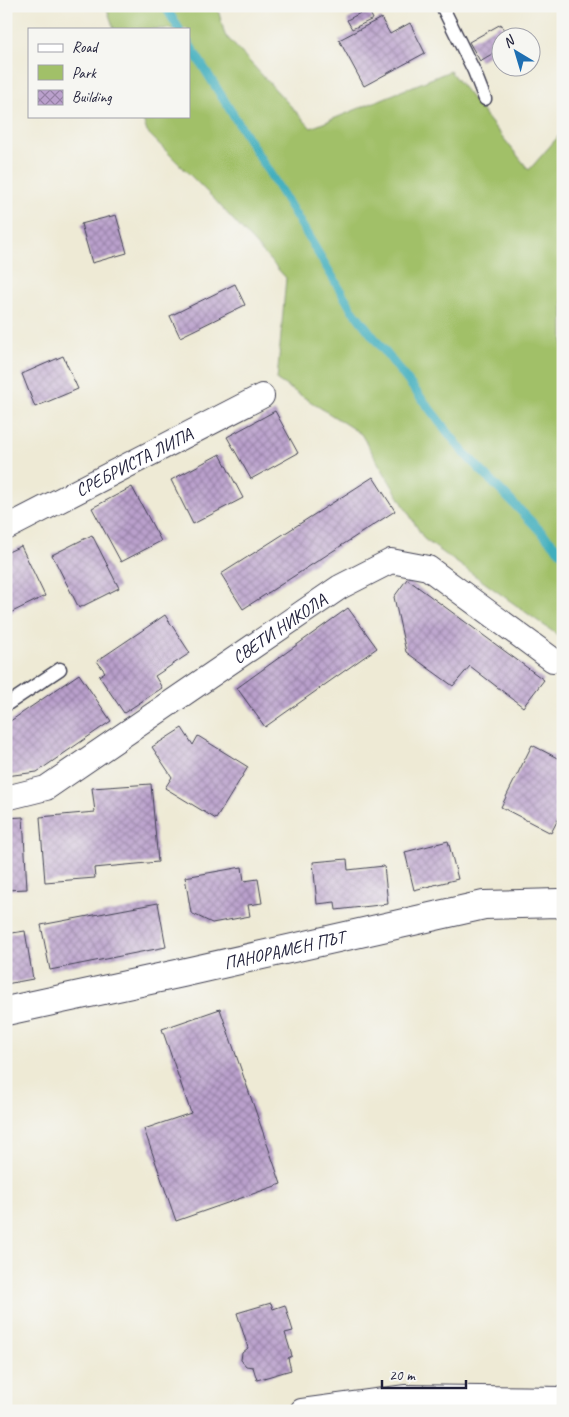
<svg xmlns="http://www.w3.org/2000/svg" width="569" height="1417" font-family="Caveat,sans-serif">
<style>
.green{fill:#a1c068;stroke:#627152}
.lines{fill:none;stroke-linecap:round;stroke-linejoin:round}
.stream{stroke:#40aebd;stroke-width:9}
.building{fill:url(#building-cross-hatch)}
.service-casing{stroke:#414052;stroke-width:15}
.minor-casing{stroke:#414052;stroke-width:26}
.secondary-casing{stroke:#414052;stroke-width:30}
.service{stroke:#fff;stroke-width:12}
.minor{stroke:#fff;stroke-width:24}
.secondary{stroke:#fff;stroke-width:28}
.labels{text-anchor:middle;stroke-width:4;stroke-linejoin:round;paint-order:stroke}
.street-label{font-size:18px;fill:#22223b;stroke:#f6f6f2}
</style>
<defs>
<pattern id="building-cross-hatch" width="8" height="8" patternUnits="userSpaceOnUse" patternTransform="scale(1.25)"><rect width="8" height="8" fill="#baa0cc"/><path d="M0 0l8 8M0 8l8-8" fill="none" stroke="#9782a7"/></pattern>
</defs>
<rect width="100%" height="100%" fill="#f6f6f2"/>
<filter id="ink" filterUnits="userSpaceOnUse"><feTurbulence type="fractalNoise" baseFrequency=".02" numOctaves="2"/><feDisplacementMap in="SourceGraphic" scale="10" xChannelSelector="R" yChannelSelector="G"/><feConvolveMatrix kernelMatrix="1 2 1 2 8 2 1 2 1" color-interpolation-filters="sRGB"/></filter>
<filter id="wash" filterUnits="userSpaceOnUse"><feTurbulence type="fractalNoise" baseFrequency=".0096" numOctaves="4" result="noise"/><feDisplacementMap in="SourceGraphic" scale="20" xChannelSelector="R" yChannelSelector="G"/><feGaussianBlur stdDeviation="1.12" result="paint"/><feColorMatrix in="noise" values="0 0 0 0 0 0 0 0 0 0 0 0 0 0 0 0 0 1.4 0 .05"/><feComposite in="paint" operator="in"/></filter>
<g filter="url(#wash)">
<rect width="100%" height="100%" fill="#eeead5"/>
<path class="green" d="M 106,6 L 217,6 L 225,35 L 311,128 L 450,71 L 529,170 L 563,131 L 563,639 L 424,539 L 361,434 L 277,380 L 286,278 L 215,200 L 147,132 L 142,116 L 189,116 L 189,29 L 114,29 Z"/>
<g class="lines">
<path class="stream" d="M 165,6 L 179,29
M 189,44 L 292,209 L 351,308 L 464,453 L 563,554"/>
</g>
<g id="blocks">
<path class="building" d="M 368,9 L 373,19 L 352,29 L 347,20 Z
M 381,18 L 390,34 L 410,23 L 425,53 L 364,86 L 339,40 Z
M 501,24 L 508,38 L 502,38 L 502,48 L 480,61 L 469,42 Z
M 116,215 L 127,253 L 92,263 L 81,224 Z
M 235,284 L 245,305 L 180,337 L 170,316 Z
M 63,356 L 78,389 L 35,407 L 22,374 Z
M 275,411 L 298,453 L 251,479 L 227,437 Z
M 220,454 L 243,498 L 193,524 L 171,480 Z
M 373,477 L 395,511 L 243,609 L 221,574 Z
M 132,487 L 161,541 L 121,562 L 92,508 Z
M 92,535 L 119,588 L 79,608 L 52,555 Z
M 21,546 L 45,596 L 6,615 L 6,553 Z
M 407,579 L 544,680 L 523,707 L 470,666 L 453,686 L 406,652 L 394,597 Z
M 348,608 L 377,648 L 265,727 L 237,688 Z
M 165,615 L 190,653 L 155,676 L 162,688 L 124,713 L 99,676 L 105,672 L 97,661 Z
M 79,674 L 111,721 L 37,772 L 6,776 L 6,724 Z
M 182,728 L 193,745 L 198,736 L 248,767 L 216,819 L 165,788 L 172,777 L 152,747 Z
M 532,745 L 563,761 L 563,810 L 551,833 L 501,807 Z
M 151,784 L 158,862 L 94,868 L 95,878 L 45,882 L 40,817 L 95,812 L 92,788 Z
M 23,817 L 27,889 L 6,890 L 6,818 Z
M 448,841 L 458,879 L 414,890 L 405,852 Z
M 347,859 L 348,870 L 384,866 L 388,904 L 336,910 L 335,902 L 317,904 L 313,862 Z
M 242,867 L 244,881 L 258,879 L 262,903 L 248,905 L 250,916 L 212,923 L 191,913 L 185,877 Z
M 158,903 L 166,947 L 50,970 L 41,925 Z
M 25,931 L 33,979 L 6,984 L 6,934 Z
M 220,1009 L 281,1184 L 176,1221 L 144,1129 L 191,1113 L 162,1029 Z
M 271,1303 L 273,1309 L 285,1305 L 293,1331 L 285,1333 L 292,1356 L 288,1358 L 291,1370 L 257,1380 L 253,1367 L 246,1366 L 241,1360 L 242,1353 L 248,1348 L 237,1313 Z"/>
</g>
</g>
<g filter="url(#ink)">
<use href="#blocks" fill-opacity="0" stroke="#414052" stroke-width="1"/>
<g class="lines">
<g class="service-casing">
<path id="service" d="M 442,6 L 474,71 L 485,99
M 6,705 L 60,669"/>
</g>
<g class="minor-casing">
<g id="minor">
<path id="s1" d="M 6,528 L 262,396"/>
<path id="s2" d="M 6,798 L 46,788 L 340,587 L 391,561 L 428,568 L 553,660"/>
<path d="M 302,1411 L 406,1397 L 563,1399"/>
</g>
</g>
<g class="secondary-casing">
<g id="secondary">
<path id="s3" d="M 6,1011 L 182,973 L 484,905 L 558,903 L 563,905"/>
</g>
</g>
<use href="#service" class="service"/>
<use href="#minor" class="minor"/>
<use href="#secondary" class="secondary"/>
</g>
</g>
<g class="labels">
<g class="street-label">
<text dy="6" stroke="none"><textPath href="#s1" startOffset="144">СРЕБРИСТА ЛИПА</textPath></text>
<text dy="6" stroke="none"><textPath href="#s2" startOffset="324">СВЕТИ НИКОЛА</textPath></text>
<text dy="6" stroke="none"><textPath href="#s3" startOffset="285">ПАНОРАМЕН ПЪТ</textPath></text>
</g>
</g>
<rect width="569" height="1417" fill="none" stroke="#f6f6f2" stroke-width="25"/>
<rect x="28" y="28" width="162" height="90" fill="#f6f6f2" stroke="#a1a1a9"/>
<rect x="38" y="44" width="25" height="8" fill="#ffffff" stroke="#a1a1a9"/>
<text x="72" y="52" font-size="15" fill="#22223b">Road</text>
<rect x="38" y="65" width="25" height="15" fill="#a1c068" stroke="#a1a1a9"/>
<text x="72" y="78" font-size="15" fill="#22223b">Park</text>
<rect x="38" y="90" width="25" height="15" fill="url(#building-cross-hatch)" stroke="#a1a1a9"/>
<text x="72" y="102" font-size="15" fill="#22223b">Building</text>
<g transform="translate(516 52) rotate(322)"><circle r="24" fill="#f6f6f2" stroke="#a1a1a9"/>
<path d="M0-4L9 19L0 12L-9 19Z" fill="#1f6fb2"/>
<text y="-8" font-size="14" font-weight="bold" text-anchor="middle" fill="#22223b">N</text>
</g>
<path d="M382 1380v8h84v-8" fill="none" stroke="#22223b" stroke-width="2.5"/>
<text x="389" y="1380" font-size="15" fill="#22223b" stroke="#f6f6f2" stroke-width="4" paint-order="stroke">20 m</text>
</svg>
